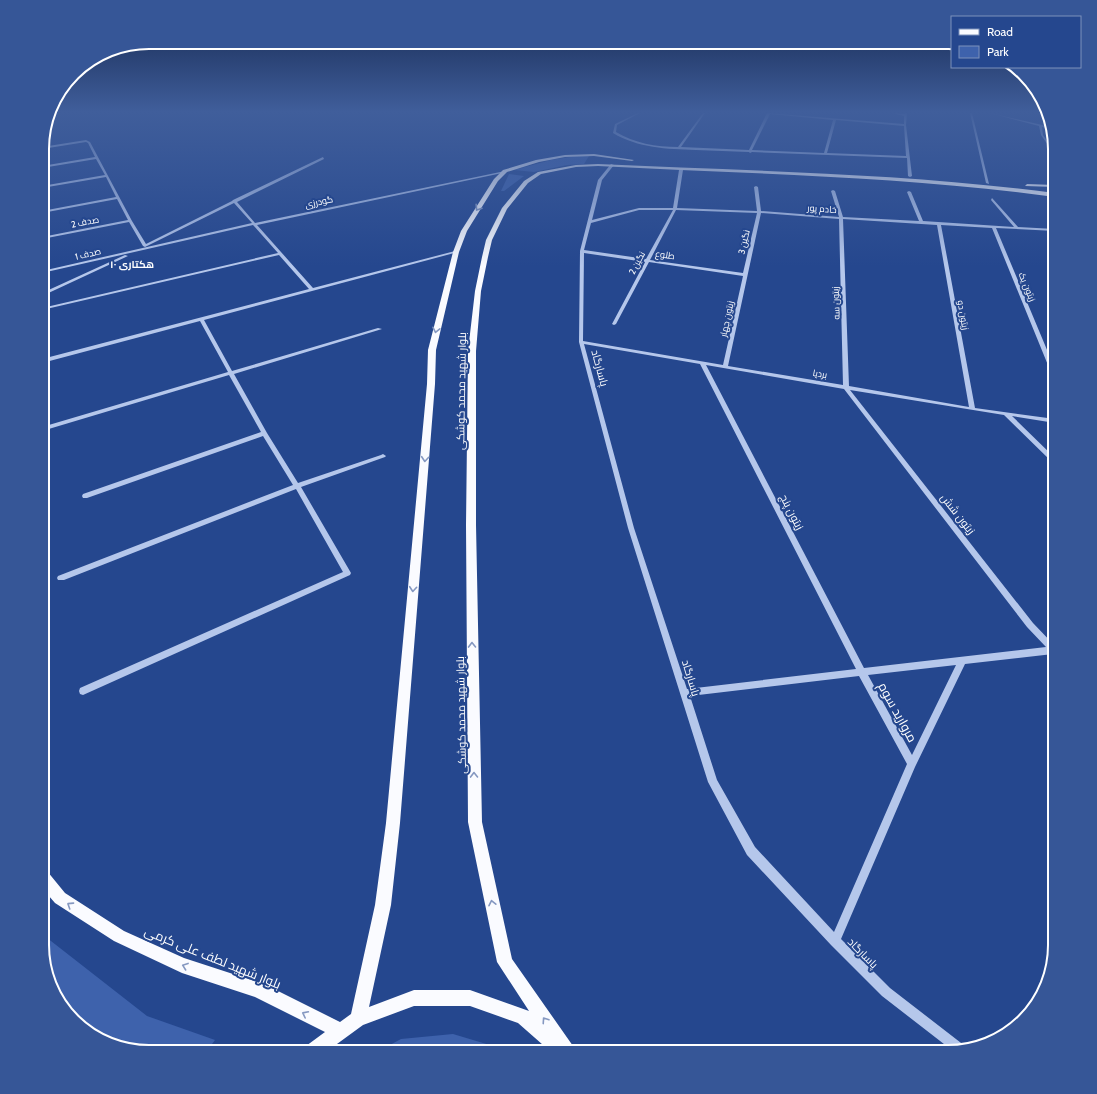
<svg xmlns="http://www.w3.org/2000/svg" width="1097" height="1094" font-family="Cabin,Cairo,sans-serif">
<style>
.green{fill:#3e62ac}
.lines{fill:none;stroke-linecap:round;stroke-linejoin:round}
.minor{fill:#b5c7eb;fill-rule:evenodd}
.major{fill:#fafbff;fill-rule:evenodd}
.oneway{stroke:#8598c1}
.labels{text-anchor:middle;stroke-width:4;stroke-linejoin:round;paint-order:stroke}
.far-street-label{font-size:9px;fill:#fff;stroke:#25478e}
.far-neighbourhood-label{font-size:10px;font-weight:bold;fill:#fff;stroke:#25478e}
.street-label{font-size:11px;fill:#fff;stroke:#25478e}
.near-street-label{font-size:13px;fill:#fff;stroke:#25478e}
.rim{fill:none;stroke:#fff;stroke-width:2}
</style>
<rect width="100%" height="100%" fill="#25478e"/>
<path class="green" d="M 577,156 L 589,156 L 584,164 L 567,165 L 534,172 L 514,170 L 551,160 Z
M 509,174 L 524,176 L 504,191 L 501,191 Z
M 42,934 L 147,1016 L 215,1040 L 206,1052 L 149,1052 L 108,1044 L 69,1016 L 50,986 L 42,946 Z
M 453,1034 L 503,1049 L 506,1052 L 377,1052 L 401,1039 Z"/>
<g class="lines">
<path class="minor" d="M 638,113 L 640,113 L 617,125 L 616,132 C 634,143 656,147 678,147 L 703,113 L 705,113 L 681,147 L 749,150 L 767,113 L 904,124 L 904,116 L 892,113 L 905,114 L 905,113 L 907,113 L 906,125 L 912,176 L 910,177 L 908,176 L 907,158 L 752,152 L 750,153 L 749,152 C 731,151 714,151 696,150 C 667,149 638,148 613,133 L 615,124 ZM 770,114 L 833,120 L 824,153 L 752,150 ZM 836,120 L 904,126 L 906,156 L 827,153 Z
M 970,113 L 972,113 L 989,184 L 986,183 Z
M 990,113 L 1051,127 L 1051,129 L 1042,127 L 1043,135 L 1055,152 L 1055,155 L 1041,135 L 1039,126 Z
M 1040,113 L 1048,113 L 1048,115 Z
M 86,140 L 90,142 L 132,221 L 146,244 L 232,201 L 233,200 L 323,157 L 324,159 L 237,202 L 255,223 L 505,171 L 507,172 L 257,225 L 313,288 L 455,251 L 458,252 L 204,320 L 232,371 L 378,328 L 382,329 L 234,374 L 267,433 L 298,483 L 381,455 L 383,454 L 386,456 L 385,457 L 301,487 L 351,573 L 350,575 L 83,695 L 80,694 L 79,691 L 80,688 L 343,572 L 296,489 L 64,580 L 58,580 L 57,578 L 58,576 L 293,485 L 263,436 L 87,498 L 83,498 L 82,496 L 83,494 L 261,432 L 229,375 L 42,431 L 42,427 L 228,372 L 200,321 L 42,363 L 42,359 L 309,289 L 279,255 L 42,310 L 42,308 L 278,253 L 253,225 L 42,273 L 42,271 L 252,223 L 234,203 L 145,247 L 143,246 L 129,222 L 42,239 L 42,237 L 128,220 L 117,199 L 42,213 L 42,211 L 116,197 L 106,177 L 42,188 L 42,186 L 105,175 L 96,159 L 42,168 L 42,166 L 95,157 L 88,143 L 86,142 L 42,149 L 42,147 Z
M 611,164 L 614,165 L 602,180 L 592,220 L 639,208 L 673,208 L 679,170 L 681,169 L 683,170 L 677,208 L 757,211 L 754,187 L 756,186 L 758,187 L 761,211 L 839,217 L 831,191 L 833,190 L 835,191 L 843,217 L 919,221 L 907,192 L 909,191 L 911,192 L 923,221 L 1014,227 L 991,200 L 992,198 L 1018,227 L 1055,229 L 1055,231 L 996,228 L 1055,369 L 1055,377 L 1052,375 L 992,228 L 941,225 L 975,408 L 1055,419 L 1055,423 L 1012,416 L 1055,458 L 1055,464 L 1053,463 L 1004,415 L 850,390 L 1033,623 L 1055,646 L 1055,654 L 1053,654 L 965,664 L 915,767 L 841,939 L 890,988 L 965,1046 L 966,1048 L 953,1051 L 882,996 L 831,945 L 747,855 L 708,782 L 628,528 L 579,342 L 580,251 L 598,180 ZM 639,210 L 673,210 L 646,259 L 584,250 L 591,223 ZM 676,210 L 757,213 L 743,273 L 650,260 ZM 761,213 L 839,219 L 843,385 L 728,366 ZM 843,219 L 937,225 L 969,407 L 849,386 ZM 584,253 L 645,262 L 612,324 L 614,325 L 616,324 L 649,262 L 743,276 L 723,365 L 583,341 ZM 584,344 L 700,364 L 856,669 L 687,689 L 634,528 ZM 706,365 L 844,389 L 1027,627 L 1046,647 L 864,668 ZM 956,665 L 912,755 L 868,675 ZM 859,676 L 907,764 L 834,932 L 755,847 L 717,780 L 690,696 Z
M 125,255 L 128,256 L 42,296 L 42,293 Z"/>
<path class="major" d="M 594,154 L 634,160 L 632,161 L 594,156 L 565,157 L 539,162 L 507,172 L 498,181 L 467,231 L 459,252 L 436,350 L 435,384 L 400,823 L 391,905 L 369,1007 L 414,990 L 470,990 L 529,1011 L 497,962 L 468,822 L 466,525 L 468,351 L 475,291 L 482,257 L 486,240 L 502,208 L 524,181 L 538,172 L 576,165 L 598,164 C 750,171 904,173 1055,193 L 1055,197 C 904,176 750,174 598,166 L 576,167 L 541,174 L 528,183 L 507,209 L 492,240 L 488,257 L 481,291 L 476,351 L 476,525 L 482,822 L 512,959 L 573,1046 L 576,1052 L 551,1052 L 518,1023 L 470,1006 L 414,1006 L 363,1025 L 326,1052 L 303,1052 L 306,1046 L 325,1032 L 255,997 L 182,973 L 114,941 L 55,903 L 42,888 L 42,869 L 47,871 L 65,893 L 124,931 L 184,958 L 264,984 L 340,1022 L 351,1014 L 375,905 L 386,823 L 427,384 L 428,350 L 453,252 L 461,231 L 494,179 L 503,170 L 536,160 L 565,155 Z
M 1027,184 L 1055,185 L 1055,187 L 1025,186 Z"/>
</g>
<defs><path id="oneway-chevron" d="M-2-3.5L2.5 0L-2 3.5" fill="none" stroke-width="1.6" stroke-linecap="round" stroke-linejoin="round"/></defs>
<g class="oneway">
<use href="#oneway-chevron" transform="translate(478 208) rotate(123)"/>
<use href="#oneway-chevron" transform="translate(436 330) rotate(102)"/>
<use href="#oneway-chevron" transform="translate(425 459) rotate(95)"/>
<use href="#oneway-chevron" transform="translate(413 589) rotate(95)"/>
<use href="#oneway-chevron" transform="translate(472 645) rotate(-91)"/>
<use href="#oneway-chevron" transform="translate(474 775) rotate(-91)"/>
<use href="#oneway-chevron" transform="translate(492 903) rotate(-102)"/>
<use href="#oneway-chevron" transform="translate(70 905) rotate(-147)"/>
<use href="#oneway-chevron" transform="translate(185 966) rotate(-160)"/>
<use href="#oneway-chevron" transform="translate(305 1014) rotate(-153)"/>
<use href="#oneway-chevron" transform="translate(545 1020) rotate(-124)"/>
</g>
<linearGradient id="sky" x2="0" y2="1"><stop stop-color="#14274e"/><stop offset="0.42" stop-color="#405e9b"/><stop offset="1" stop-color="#405e9b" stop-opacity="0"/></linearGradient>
<rect width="1097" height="266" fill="url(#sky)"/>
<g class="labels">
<g class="far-street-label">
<text transform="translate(319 202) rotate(-12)" y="3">گودرزی</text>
<text transform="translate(822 209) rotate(4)" y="3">خادم پور</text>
<text transform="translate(85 222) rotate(-11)" y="3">صدف 2</text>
<text transform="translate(744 242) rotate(-77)" y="3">نگین 3</text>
<text transform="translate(88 254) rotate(-13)" y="3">صدف 1</text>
<text transform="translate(665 255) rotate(8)" y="3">طلوع</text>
<text transform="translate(637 263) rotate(-62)" y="3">نگین 2</text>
<text transform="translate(1027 287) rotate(68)" y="3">زیتون یک</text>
<text transform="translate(836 303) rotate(-92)" y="3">زیتون سه</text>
<text transform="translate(963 315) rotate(80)" y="3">زیتون دو</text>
<text transform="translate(727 319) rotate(-78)" y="3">زیتون چهار</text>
<text transform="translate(820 374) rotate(10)" y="3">بردیا</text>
</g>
<g class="far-neighbourhood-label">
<text x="132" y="268">۱۰ هکتاری</text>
</g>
<g class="street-label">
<text transform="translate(600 368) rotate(75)" y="4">پاسارگاد</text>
<text transform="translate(461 391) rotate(-89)" y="4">بلوار شهید محمد کوشکی</text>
<text transform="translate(792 512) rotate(63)" y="4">زیتون پنج</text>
<text transform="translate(958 514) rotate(52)" y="4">زیتون شش</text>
<text transform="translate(691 678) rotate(73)" y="4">پاسارگاد</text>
<text transform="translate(461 715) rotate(-91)" y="4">بلوار شهید محمد کوشکی</text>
<text transform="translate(863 953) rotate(45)" y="4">پاسارگاد</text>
</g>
<g class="near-street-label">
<text transform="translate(898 712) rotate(61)" y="5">مروارید سوم</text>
<text transform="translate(213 957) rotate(22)" y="5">بلوار شهید لطف علی کرمی</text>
</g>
</g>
<path d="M0 0H1097V1094H0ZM149 49H948A100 100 0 0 1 1048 149V945A100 100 0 0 1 948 1045H149A100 100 0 0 1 49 945V149A100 100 0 0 1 149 49Z" fill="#365697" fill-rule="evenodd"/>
<path class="rim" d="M149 49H948A100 100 0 0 1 1048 149V945A100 100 0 0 1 948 1045H149A100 100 0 0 1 49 945V149A100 100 0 0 1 149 49Z"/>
<rect x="951" y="16" width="130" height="52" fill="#25478e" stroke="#7c91bb"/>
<rect x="959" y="29" width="20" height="6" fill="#fafbff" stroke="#7c91bb"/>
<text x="987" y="36" font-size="12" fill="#ffffff">Road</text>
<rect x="959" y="46" width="20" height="12" fill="#3e62ac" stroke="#7c91bb"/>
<text x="987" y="56" font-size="12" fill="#ffffff">Park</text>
</svg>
